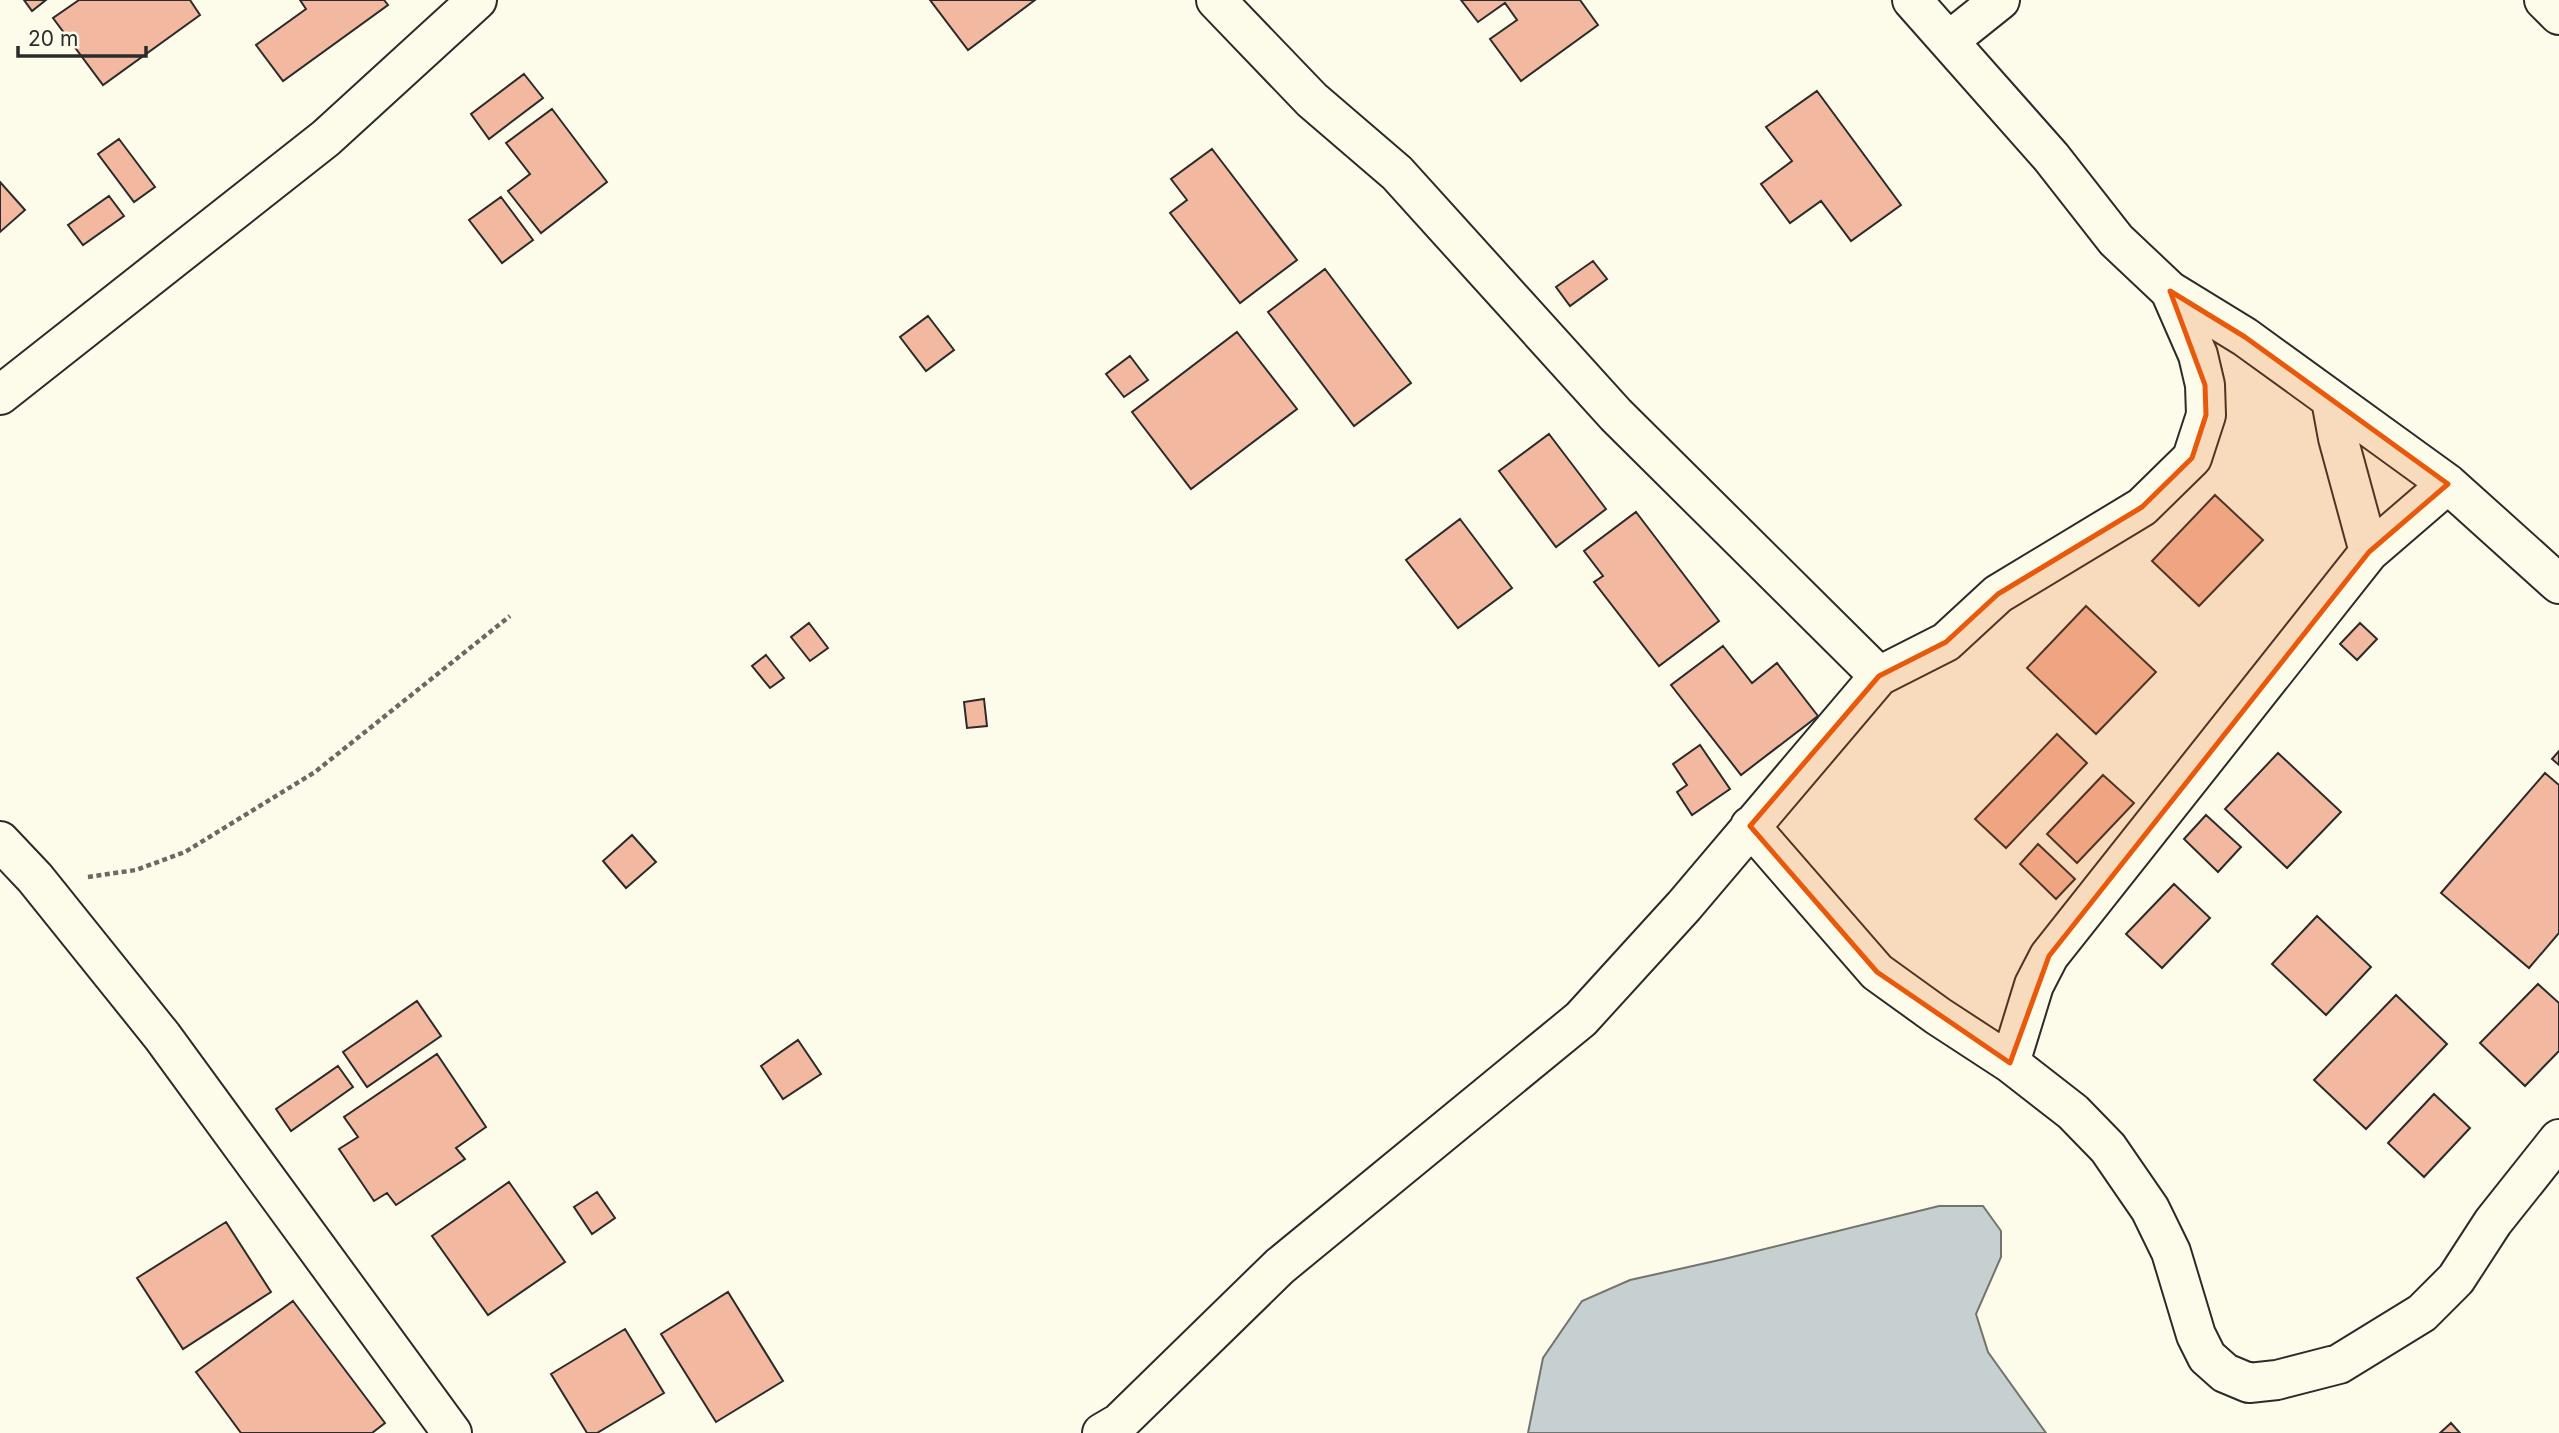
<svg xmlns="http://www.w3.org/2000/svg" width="2559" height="1433" font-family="Inter,sans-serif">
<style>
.water{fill:#c7d0d0;stroke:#74746e;stroke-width:2}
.building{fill:#f2b8a0;stroke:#2b2b2b;stroke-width:2}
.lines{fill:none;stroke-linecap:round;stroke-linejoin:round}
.minor-casing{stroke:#2b2b2b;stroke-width:42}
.path{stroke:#6a6964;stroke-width:4.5;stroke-dasharray:5 3.5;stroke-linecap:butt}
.minor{stroke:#fdfbea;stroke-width:38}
.marked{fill:#e8590c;fill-opacity:0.2;stroke:#e8590c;stroke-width:5;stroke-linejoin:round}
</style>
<rect width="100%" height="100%" fill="#fdfbea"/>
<path class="water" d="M 1939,1206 L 1983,1206 L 2001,1231 L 2001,1257 L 1976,1314 L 1988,1352 L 2046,1433 L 1528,1433 L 1543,1358 L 1582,1301 L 1630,1280 L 1724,1259 Z"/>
<path class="building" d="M 24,0 L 46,0 L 32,11 Z
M 79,0 L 190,0 L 200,15 L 103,85 L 53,18 Z
M 300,0 L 384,0 L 388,5 L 283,81 L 256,45 L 306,9 Z
M 930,0 L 1035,0 L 968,50 Z
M 1461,0 L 1580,0 L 1598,25 L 1521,81 L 1490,39 L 1517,20 L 1505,3 L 1478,22 Z
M 524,74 L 543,98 L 489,139 L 471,114 Z
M 1817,91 L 1901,205 L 1851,241 L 1821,201 L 1790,223 L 1761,184 L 1792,161 L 1766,127 Z
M 552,109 L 607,182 L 541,233 L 508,191 L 530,174 L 506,143 Z
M 119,139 L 155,187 L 134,202 L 98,154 Z
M 1212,149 L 1297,260 L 1240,303 L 1170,213 L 1187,200 L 1171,179 Z
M 0,182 L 25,210 L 0,232 Z
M 109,196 L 124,216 L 83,245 L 68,225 Z
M 501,197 L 533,240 L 502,263 L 469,220 Z
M 1593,261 L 1607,279 L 1570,306 L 1556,287 Z
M 1325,269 L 1411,383 L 1354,426 L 1268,312 Z
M 928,316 L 954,350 L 926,371 L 900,337 Z
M 1237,332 L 1297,409 L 1191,489 L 1132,412 Z
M 1130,356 L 1148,380 L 1124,397 L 1106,374 Z
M 1549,434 L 1606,509 L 1556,547 L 1499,471 Z
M 2215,495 L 2263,540 L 2199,606 L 2152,561 Z
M 1636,512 L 1719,621 L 1659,666 L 1594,582 L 1603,576 L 1584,551 Z
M 1460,519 L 1512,588 L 1458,628 L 1406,560 Z
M 2086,606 L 2156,672 L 2096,734 L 2027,668 Z
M 809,623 L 828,648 L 810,661 L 791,637 Z
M 2360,623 L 2377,639 L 2357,660 L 2340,644 Z
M 1723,646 L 1752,683 L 1777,663 L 1818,716 L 1741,775 L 1671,685 Z
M 766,655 L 784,678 L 770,688 L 752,666 Z
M 984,699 L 987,726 L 967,728 L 964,702 Z
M 2057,734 L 2087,763 L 2006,848 L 1975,819 Z
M 1700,745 L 1730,789 L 1692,815 L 1677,792 L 1687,785 L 1673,764 Z
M 2559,751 L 2559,765 L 2552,759 Z
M 2278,753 L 2341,812 L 2287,868 L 2225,809 Z
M 2545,773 L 2559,785 L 2559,933 L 2529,968 L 2441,893 Z
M 2103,775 L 2134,803 L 2077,863 L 2047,834 Z
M 2206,815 L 2241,847 L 2218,872 L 2184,839 Z
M 632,835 L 656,862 L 626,888 L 603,861 Z
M 2038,844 L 2075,879 L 2056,899 L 2020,864 Z
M 2174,884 L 2210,918 L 2162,968 L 2126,934 Z
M 2317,916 L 2371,967 L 2326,1015 L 2272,964 Z
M 2538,984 L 2559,1003 L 2559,1051 L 2525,1086 L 2480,1043 Z
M 2396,995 L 2447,1044 L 2366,1129 L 2314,1080 Z
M 417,1001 L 441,1036 L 367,1087 L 343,1052 Z
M 798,1040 L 821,1074 L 783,1099 L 761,1066 Z
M 437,1054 L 486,1127 L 456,1148 L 465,1159 L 396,1205 L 387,1193 L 374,1201 L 339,1149 L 358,1137 L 344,1117 Z
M 338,1066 L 353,1087 L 291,1131 L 276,1109 Z
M 2434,1094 L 2470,1128 L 2424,1177 L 2388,1143 Z
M 509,1182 L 565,1262 L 488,1315 L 432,1236 Z
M 597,1192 L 615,1218 L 592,1234 L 574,1207 Z
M 226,1222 L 271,1292 L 183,1349 L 137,1278 Z
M 728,1292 L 783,1381 L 716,1422 L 661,1334 Z
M 293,1301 L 385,1423 L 372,1433 L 241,1433 L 196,1372 Z
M 625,1329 L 664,1393 L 597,1433 L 587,1433 L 551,1374 Z
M 2451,1423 L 2460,1433 L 2440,1433 Z"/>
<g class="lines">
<g class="minor-casing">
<path id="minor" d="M 1216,0 L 1312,100 L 1397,173 L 1616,415 L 1879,676
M 1912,0 L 2051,157 L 2116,240 L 2170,291 L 2245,337 L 2448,484 L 2559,584
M 2544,0 L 2559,15
M 1950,40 L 2000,0
M 0,395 L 326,138 L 477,0
M 2331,400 L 2338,438 L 2369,552
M 1750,826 L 1877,972 L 1938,1016 L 2010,1063 L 2073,1112 L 2108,1148 L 2150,1209 L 2171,1252 L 2196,1335 L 2207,1357 L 2225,1373 L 2249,1383 L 2277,1380 L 2339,1364 L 2422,1313 L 2456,1279 L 2493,1222 L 2559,1139
M 0,841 L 35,878 L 162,1036 L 452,1433
M 2010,1063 L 2034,985 L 2049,956 L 2369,552 L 2448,484
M 1102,1433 L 1119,1423 L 1280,1266 L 1581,1019 L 1684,906 L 1879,676 L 1946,642 L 1998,594 L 2142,507 L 2192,458 L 2206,415 L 2205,385 L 2198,355 L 2170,291"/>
</g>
<path class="path" d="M 88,877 L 136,870 L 185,852 L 315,772 L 510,616"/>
<use href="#minor" class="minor"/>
</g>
<path class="marked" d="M 2170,291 L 2245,337 L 2448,484 L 2369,552 L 2049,956 L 2010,1063 L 1877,972 L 1750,826 L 1879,676 L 1946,642 L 1998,594 L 2142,507 L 2192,458 L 2206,415 L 2205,385 Z"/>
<path d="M18 46v10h128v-10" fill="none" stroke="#2b2b2b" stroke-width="3.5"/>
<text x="28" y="46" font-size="21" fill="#2b2b2b" stroke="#fdfbea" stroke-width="5" paint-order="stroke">20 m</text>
</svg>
